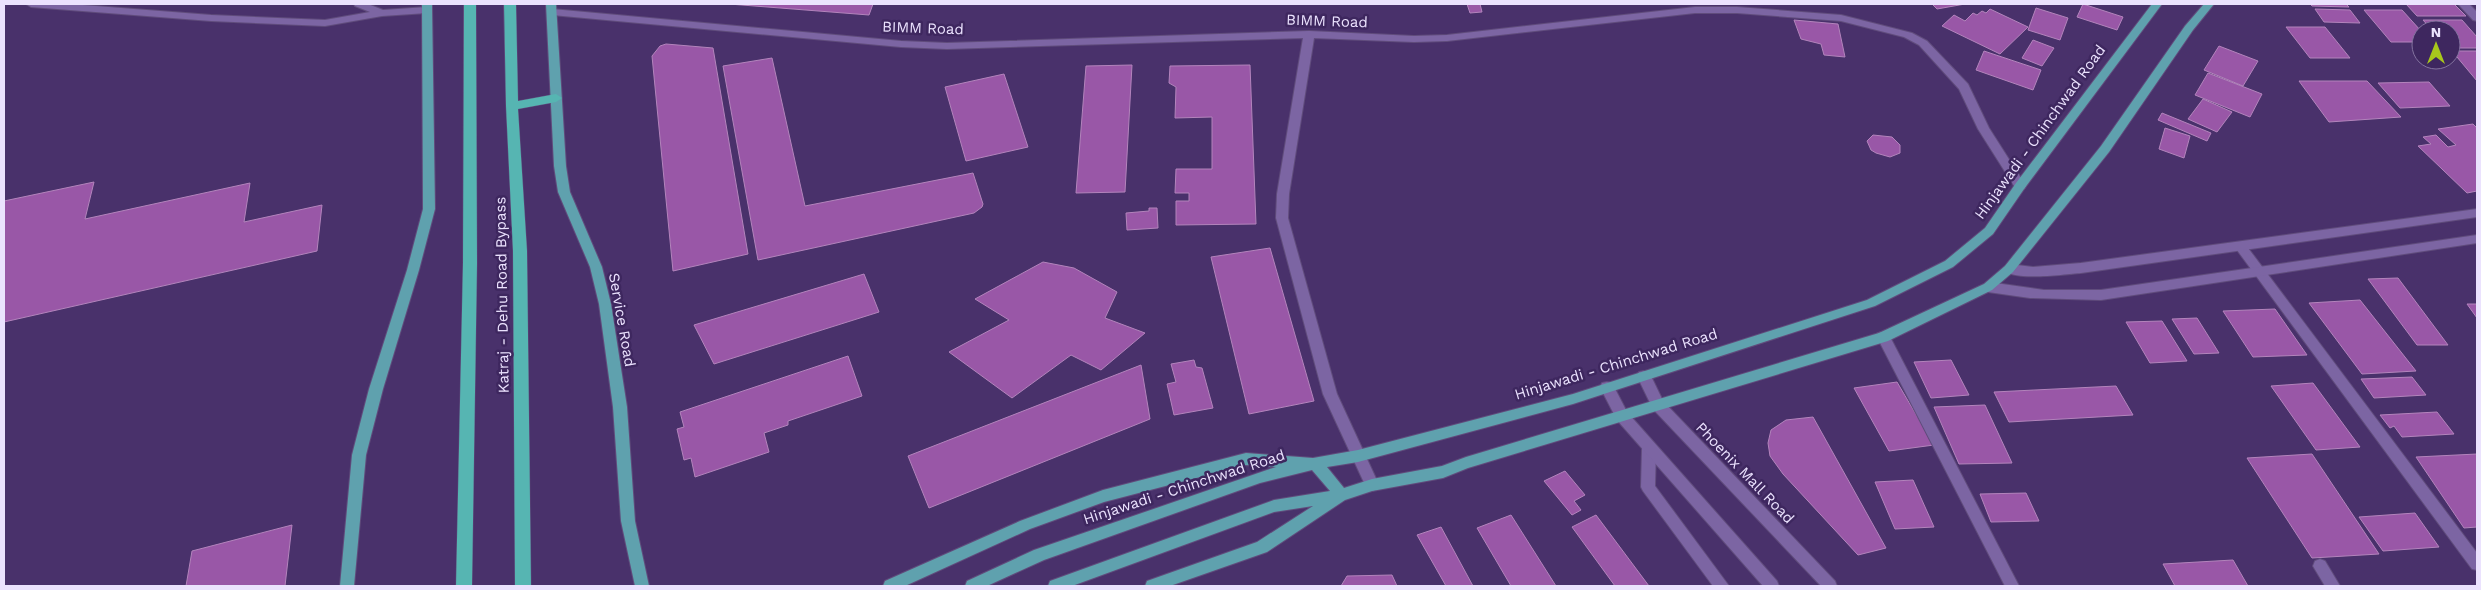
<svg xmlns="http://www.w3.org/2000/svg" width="2481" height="590" font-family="'Work Sans',sans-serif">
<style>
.building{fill:#9957a7;stroke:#b384bc}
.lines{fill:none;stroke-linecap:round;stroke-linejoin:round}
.minor-casing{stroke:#604c7c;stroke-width:2}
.tertiary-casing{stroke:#604c7c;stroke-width:2}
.primary-casing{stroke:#604c7c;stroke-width:2}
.trunk-casing{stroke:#604c7c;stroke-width:1}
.minor{fill:#7c65a3;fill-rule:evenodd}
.tertiary{fill:#7c65a3;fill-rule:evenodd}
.primary{fill:#5fa1ae;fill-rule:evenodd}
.trunk{fill:#56b5b2;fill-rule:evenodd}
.labels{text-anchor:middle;stroke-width:5;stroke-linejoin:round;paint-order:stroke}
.street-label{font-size:15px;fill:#ebe2fe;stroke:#3e275f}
</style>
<rect width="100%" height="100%" fill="#49316b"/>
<path class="building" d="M 729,4 L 873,4 L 869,15 Z
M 1467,4 L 1480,4 L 1482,12 L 1470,13 Z
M 1932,4 L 1965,4 L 1937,9 Z
M 2083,4 L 2123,17 L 2117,30 L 2077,17 Z
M 2310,4 L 2346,4 L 2349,7 L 2312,6 Z
M 2406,4 L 2454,4 L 2466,16 L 2417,16 Z
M 2036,8 L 2068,18 L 2060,40 L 2028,30 Z
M 1990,9 L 2028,27 L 2000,54 L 1942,26 L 1954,15 L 1965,21 L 1973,13 L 1977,15 L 1982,11 L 1986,13 Z
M 2315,9 L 2350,10 L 2360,23 L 2324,22 Z
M 2364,10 L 2402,10 L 2421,31 L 2421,42 L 2391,42 Z
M 1794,20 L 1838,24 L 1845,57 L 1824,55 L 1821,44 L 1801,39 Z
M 2423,20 L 2462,20 L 2477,37 L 2477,48 L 2451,48 L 2451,30 L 2432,30 Z
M 2286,27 L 2325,27 L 2350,58 L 2310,58 Z
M 2033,40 L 2054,48 L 2042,66 L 2022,58 Z
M 666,44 L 713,48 L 748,254 L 673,271 L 652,56 L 660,46 Z
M 2219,46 L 2258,61 L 2243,86 L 2204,70 Z
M 1984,51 L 2041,70 L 2033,90 L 1976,70 Z
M 2452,51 L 2477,51 L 2477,81 Z
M 772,58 L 805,206 L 973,173 L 983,204 L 982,207 L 974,213 L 758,260 L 723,66 Z
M 1132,65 L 1125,192 L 1076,193 L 1086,66 Z
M 1250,65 L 1256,224 L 1176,225 L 1176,201 L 1189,201 L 1189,193 L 1175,193 L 1176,169 L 1212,169 L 1212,117 L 1175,118 L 1176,87 L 1169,83 L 1170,66 Z
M 2208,73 L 2262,94 L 2250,117 L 2195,95 Z
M 1004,74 L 1028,147 L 966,161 L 945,87 Z
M 2299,81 L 2367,81 L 2401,117 L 2329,122 Z
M 2429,82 L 2450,106 L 2400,108 L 2378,83 Z
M 2203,99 L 2232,112 L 2217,132 L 2188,119 Z
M 2162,113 L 2211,133 L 2207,141 L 2158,120 Z
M 2473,124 L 2477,128 L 2477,191 L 2467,193 L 2418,146 L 2431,144 L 2423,137 L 2436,135 L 2448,147 L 2456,145 L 2438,129 Z
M 2165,128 L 2190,136 L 2184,158 L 2159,149 Z
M 1873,135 L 1892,137 L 1900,145 L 1900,153 L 1890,157 L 1876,153 L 1871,150 L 1867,141 Z
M 94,182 L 85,219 L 250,183 L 244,222 L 322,205 L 317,251 L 4,322 L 4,201 Z
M 1149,208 L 1157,208 L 1158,228 L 1127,230 L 1126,213 L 1149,211 Z
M 1270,248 L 1314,401 L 1249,414 L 1211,257 Z
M 1043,262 L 1074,268 L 1117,292 L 1105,318 L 1145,333 L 1101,370 L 1071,355 L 1012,398 L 949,352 L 1009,320 L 975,299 Z
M 864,274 L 879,312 L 714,364 L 694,325 Z
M 2398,278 L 2448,345 L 2417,345 L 2368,279 Z
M 2360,300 L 2416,371 L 2362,374 L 2309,303 Z
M 2467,304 L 2477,304 L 2477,318 Z
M 2275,309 L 2307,355 L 2253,357 L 2223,311 Z
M 2197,318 L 2219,353 L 2194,354 L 2172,319 Z
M 2162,321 L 2187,361 L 2150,363 L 2126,322 Z
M 848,356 L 862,396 L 788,421 L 788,425 L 764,433 L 769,452 L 695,477 L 691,458 L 684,460 L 677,429 L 684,427 L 680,412 Z
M 1194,360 L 1196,367 L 1202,368 L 1213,408 L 1174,415 L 1167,384 L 1176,382 L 1171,364 Z
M 1951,360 L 1969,395 L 1931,398 L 1914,362 Z
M 1141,365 L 1150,419 L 929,508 L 908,456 Z
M 2412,377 L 2426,395 L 2374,398 L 2361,379 Z
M 1897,382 L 1934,445 L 1889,451 L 1854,388 Z
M 2313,383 L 2360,447 L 2316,450 L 2271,386 Z
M 2116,386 L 2133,415 L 2009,422 L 1994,392 Z
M 1985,405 L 2012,463 L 1959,464 L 1934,407 Z
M 2437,412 L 2454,434 L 2402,437 L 2394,426 L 2390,428 L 2380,415 Z
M 1813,417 L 1886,548 L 1858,555 L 1783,474 L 1770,456 L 1768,443 L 1771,430 L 1786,420 Z
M 2312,454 L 2379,554 L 2312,558 L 2247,458 Z
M 2477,454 L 2477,527 L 2464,528 L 2416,457 Z
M 1565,471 L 1585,495 L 1574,501 L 1581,510 L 1572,515 L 1544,481 Z
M 1913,480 L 1934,527 L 1895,529 L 1875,482 Z
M 2026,493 L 2039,521 L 1991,522 L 1980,494 Z
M 2415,513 L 2439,547 L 2383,551 L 2359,517 Z
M 1511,515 L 1556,586 L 1511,586 L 1477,528 Z
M 1596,515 L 1649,586 L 1615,586 L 1572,527 Z
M 292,525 L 285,586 L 186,586 L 192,551 Z
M 1441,527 L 1473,586 L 1446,586 L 1417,535 Z
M 2233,560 L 2248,586 L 2175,586 L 2163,564 Z
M 1392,575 L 1397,586 L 1341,586 L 1347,576 Z"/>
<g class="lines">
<g class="minor-casing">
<path id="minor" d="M 26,4 L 70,4 L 211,15 L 325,20 L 370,12 L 355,6 L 354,4 L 368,4 L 383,10 L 427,7 L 432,10 L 427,13 L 382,16 L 325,26 L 211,21 L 31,7 Z
M 2458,4 L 2469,4 L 2477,12 L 2477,21 L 2473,20 Z
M 1695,7 L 1737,7 L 1841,15 L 1912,33 L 1927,41 L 1968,84 L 1989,128 L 2026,186 L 2024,189 L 2016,189 L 1978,129 L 1959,89 L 1919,45 L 1904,37 L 1841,21 L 1737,13 L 1695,13 L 1447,41 L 1414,42 L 1314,38 L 1289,194 L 1288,218 L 1337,394 L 1379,485 L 1377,489 L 1372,491 L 1367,489 L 1323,394 L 1276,218 L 1277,194 L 1303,38 L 947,49 L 901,47 L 552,15 L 547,12 L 552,9 L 901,41 L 947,43 L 1309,31 L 1414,36 L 1447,35 Z
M 2241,242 L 2245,244 L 2477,553 L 2477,570 L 2472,569 L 2237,250 L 2235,247 Z
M 1883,332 L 1888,333 L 2019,586 L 2005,586 L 1877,337 L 1878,333 Z
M 1649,442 L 1654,444 L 1656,448 L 1655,486 L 1729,586 L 1713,586 L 1643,491 L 1641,487 L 1642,448 L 1644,444 Z
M 2320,559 L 2325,561 L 2340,586 L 2325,586 L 2313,566 L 2315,561 Z"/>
</g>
<g class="tertiary-casing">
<path id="tertiary" d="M 2477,209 L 2477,217 L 2081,273 C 2066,274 2011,282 2003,269 L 2009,264 L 2033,267 L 2081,263 Z
M 2477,235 L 2477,243 L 2101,300 L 2030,298 L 1988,292 L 1982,287 L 1988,282 L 2044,290 L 2101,290 Z
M 1644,371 L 1649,372 L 1663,401 L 1835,581 L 1837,586 L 1821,586 L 1653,409 L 1637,376 L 1639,372 Z
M 1607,382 L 1612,383 L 1627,412 L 1777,581 L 1779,586 L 1763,586 L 1617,420 L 1600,387 L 1602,383 Z"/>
</g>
<g class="primary-casing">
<path id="primary" d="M 422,4 L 432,4 L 435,209 L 419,270 L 383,389 L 366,455 L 354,586 L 340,586 L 352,455 L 369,389 L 407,270 L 423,209 Z
M 546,4 L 556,4 L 566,166 L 570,192 L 602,267 L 611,304 L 627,407 L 635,521 L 649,586 L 635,586 L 621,521 L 613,407 L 599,304 L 590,267 L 558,192 L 554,166 Z
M 2152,4 L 2162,4 L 2024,189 L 1993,234 L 1953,267 L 1875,306 L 1573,404 L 1358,462 L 1327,467 L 1344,488 L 1372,479 L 1442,466 L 1466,457 L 1879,333 L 1984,284 L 2005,266 L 2101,146 L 2185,26 L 2204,4 L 2214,4 L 2193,30 L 2109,152 L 2013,272 L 1992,290 L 1888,341 L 1468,468 L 1443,478 L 1372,491 L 1345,500 L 1267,552 L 1170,586 L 1145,586 L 1147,581 L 1257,542 L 1313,506 L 1274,512 L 1072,586 L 1048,586 L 1050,581 L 1274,500 L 1330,491 L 1312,470 L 1260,483 L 1044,560 L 987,586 L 965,586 L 967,581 L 1034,550 L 1276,467 L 1246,465 L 1104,502 L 1030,529 L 905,586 L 883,586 L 885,581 L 1020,521 L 1103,490 L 1246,453 L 1313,458 L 1358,450 L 1573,394 L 1867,300 L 1945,261 L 1985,228 L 2016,183 Z"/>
</g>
<g class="trunk-casing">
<path id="trunk" d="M 464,4 L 476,4 L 477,263 L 472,586 L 456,586 L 463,263 Z
M 504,4 L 516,4 L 518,101 L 556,94 L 562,98 L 556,102 L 518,109 L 527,251 L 531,586 L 515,586 L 513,251 L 506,106 Z"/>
</g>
<use href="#minor" class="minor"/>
<use href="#tertiary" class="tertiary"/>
<use href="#primary" class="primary"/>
<use href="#trunk" class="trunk"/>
</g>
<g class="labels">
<g class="street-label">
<text transform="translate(1327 21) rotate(2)" y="5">BIMM Road</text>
<text transform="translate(923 28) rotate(2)" y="5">BIMM Road</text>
<text transform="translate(2040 132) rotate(-54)" y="5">Hinjawadi - Chinchwad Road</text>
<text transform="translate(502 295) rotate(-91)" y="5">Katraj - Dehu Road Bypass</text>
<text transform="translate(622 320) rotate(80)" y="5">Service Road</text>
<text transform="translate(1616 364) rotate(-17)" y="5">Hinjawadi - Chinchwad Road</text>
<text transform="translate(1745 473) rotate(46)" y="5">Phoenix Mall Road</text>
<text transform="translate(1184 487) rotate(-18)" y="5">Hinjawadi - Chinchwad Road</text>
</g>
</g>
<rect width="2481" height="590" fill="none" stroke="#ebe2fe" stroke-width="10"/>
<g transform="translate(2436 45)"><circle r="24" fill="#3e275f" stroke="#83729f"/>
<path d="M0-4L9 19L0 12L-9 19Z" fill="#a8c71c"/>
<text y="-8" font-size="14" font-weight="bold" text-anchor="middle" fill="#ebe2fe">N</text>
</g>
</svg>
